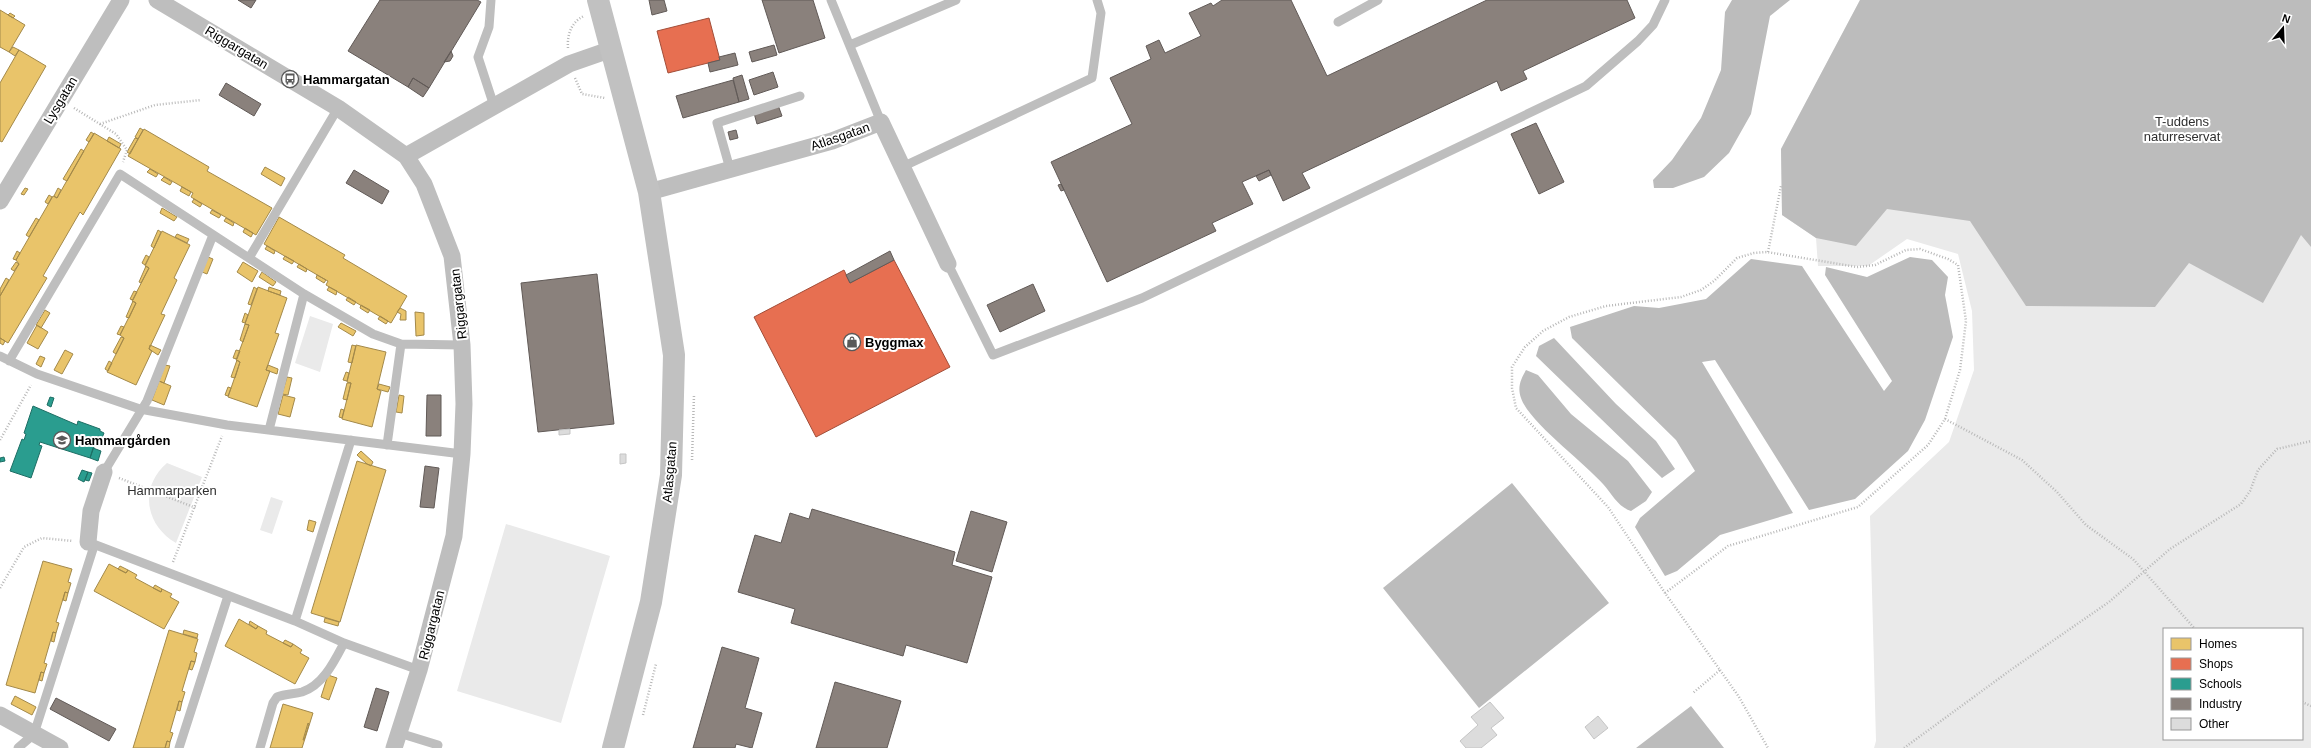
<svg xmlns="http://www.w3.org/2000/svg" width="2311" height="748" font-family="Helvetica,sans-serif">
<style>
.green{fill:#eaeaea;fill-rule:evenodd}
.water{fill:#bcbcbc}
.homes{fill:#e9c46a;stroke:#a3894a}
.shops{fill:#e76f51;stroke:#a24e39}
.schools{fill:#2a9d8f;stroke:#1d6e64}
.industry{fill:#8a817c;stroke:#615a57}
.building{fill:#dcdcdc;stroke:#c5c5c5}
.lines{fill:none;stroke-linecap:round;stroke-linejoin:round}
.path{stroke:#b8b8b8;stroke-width:2.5;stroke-dasharray:1 2;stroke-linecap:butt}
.lane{stroke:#bebebe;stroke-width:9}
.street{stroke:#bebebe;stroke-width:17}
.secondary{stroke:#c1c1c1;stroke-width:22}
.labels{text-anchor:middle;stroke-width:4;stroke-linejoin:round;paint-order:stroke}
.street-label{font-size:13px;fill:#000;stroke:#fff}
.poi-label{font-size:13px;font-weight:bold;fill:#000;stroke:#fff;text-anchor:start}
.park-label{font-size:13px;fill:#2f2f2f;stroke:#fff}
</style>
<rect width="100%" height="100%" fill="#fff"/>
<path class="green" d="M 1860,0 L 2311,0 L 2311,748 L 1874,748 L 1876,741 L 1870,516 L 1949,442 L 1974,370 L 1972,311 L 1958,254 L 1907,239 L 1868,266 L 1818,266 L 1816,238 L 1782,215 L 1781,149 ZM 2164,629 L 2302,629 L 2302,739 L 2164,739 Z
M 310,316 L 333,324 L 320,372 L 295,363 Z
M 167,463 L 202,477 L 176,543 C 145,525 139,487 167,463 Z
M 271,497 L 283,501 L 272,534 L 260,530 Z
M 506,524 L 610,556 L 561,723 L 457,691 Z"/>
<path class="water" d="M 1732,0 L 1790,0 L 1770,16 L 1751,114 L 1729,153 L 1704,177 L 1673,188 L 1654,188 L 1653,180 L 1672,160 L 1701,118 L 1721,70 L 1725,12 Z
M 1860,0 L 2311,0 L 2311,247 L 2301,235 L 2263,303 L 2189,263 L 2155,307 L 2026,306 L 1970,221 L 1887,209 L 1856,246 L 1816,238 L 1782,215 L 1781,149 Z
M 1910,257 L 1932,260 L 1948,277 L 1945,295 L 1953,337 L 1925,420 L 1908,451 L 1855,499 L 1809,510 L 1715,360 L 1702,362 L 1793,513 L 1720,535 L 1677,571 L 1665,576 L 1635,527 L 1640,518 L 1695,471 L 1676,440 L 1572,338 L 1570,327 L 1634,306 L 1659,308 L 1706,299 L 1751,259 L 1802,266 L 1884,391 L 1892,381 L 1825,275 L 1826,267 L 1867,277 Z
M 1554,338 L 1616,404 L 1656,441 L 1675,469 L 1662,478 L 1536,356 L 1539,346 Z
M 1526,370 L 1538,375 L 1571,414 L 1628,461 L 1652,492 L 1646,501 L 1631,511 C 1618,507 1612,494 1603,484 C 1585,463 1529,422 1521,398 C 1517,387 1521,379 1526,370 Z
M 1512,483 L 1609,603 L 1479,708 L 1383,588 Z
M 1691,706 L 1724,748 L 1636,748 Z"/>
<path class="homes" d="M 0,10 L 25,25 L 9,52 L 0,47 Z
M 10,13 L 15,16 L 13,18 L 8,15 Z
M 13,47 L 19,50 L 15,56 L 9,52 Z
M 19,50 L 46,66 L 2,142 L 0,141 L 0,83 Z
M 140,128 L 143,130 L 138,139 L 135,137 Z
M 144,129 L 209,167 L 207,171 L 272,208 L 256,235 L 191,197 L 193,193 L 128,156 Z
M 91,132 L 94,134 L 89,142 L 86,140 Z
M 94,133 L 121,149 L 83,215 L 80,212 L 43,276 L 47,278 L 8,343 L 0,338 L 0,296 L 19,264 L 16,260 L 53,196 L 57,198 Z
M 109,137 L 121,144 L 119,148 L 107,141 Z
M 135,138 L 138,139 L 130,154 L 127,152 Z
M 81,149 L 84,151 L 67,181 L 63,179 Z
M 265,167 L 285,178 L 281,186 L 261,174 Z
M 150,169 L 158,174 L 156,177 L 147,172 Z
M 164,177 L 172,182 L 170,185 L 161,180 Z
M 182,187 L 191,192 L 189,196 L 180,191 Z
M 25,188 L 28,189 L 24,195 L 21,194 Z
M 58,188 L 61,190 L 57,198 L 54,196 Z
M 49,195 L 52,197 L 48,204 L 45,202 Z
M 194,199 L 202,204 L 200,207 L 192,202 Z
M 162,208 L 177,217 L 174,221 L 160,213 Z
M 212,210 L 221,215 L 219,218 L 210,213 Z
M 279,217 L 345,255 L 343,258 L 407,296 L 391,323 L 326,285 L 328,281 L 326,280 L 264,244 Z
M 36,218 L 39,220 L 29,237 L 26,235 Z
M 226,218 L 234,223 L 233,226 L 224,221 Z
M 245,228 L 253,233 L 251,237 L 243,232 Z
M 158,230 L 161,232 L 154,248 L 151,246 Z
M 162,231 L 190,245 L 174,278 L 177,280 L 161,314 L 165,315 L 149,349 L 152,351 L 136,385 L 107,372 L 124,338 L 120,335 L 136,303 L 132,301 L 149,268 L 145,266 Z
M 177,234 L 189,239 L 187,243 L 175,237 Z
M 267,246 L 275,251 L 274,254 L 265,249 Z
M 17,251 L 20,253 L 16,260 L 13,259 Z
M 146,255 L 149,257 L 145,265 L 142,263 Z
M 285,256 L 294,261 L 292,264 L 283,259 Z
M 208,257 L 213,259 L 207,274 L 202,272 Z
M 16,262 L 19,264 L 14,271 L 11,269 Z
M 243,262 L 258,271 L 252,282 L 237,272 Z
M 299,264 L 307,269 L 306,272 L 297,267 Z
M 146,266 L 149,268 L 141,283 L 139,282 Z
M 262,272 L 276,282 L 273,286 L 259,277 Z
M 317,275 L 326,280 L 324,283 L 316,278 Z
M 6,278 L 9,280 L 0,296 L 0,289 Z
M 254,287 L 257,289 L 251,305 L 248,304 Z
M 258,287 L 287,298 L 275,333 L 279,334 L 266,370 L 270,371 L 257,407 L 228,397 L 240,362 L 236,360 L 249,325 L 245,324 Z
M 269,287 L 281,291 L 280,295 L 268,291 Z
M 329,287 L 337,291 L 336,295 L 327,290 Z
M 134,291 L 137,292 L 133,300 L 130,299 Z
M 348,297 L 356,302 L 354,305 L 346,300 Z
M 133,301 L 136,303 L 129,318 L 126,317 Z
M 361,305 L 370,310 L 368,313 L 360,308 Z
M 400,308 L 406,311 L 406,320 L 400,320 L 401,314 L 397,312 Z
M 45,310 L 50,313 L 41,328 L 36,325 Z
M 415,312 L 424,313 L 424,335 L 416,336 Z
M 245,313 L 248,315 L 245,323 L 242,322 Z
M 380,316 L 388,321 L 386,324 L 378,319 Z
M 341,323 L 356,331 L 353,336 L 338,327 Z
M 245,324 L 249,325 L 243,342 L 240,340 Z
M 37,325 L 48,332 L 38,349 L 27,343 Z
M 121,326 L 124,327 L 120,335 L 117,334 Z
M 121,337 L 124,338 L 116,354 L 113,352 Z
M 0,338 L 5,341 L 3,345 L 0,343 Z
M 150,345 L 161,350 L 158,355 L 149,349 Z
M 352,345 L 356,346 L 352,363 L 348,362 Z
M 356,345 L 386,352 L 377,389 L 381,391 L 372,427 L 342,419 L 351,383 L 347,382 Z
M 65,350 L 73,354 L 62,374 L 54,370 Z
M 236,350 L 240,351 L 237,359 L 233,358 Z
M 40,356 L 45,358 L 41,367 L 36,364 Z
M 237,360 L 240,362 L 235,378 L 231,377 Z
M 109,361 L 112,363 L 108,371 L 105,369 Z
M 165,365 L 170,366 L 164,383 L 159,381 Z
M 268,365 L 278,369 L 277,374 L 266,370 Z
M 346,372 L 349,373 L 347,381 L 343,380 Z
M 287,377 L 292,378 L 288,395 L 282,394 Z
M 159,381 L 171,386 L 164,405 L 152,400 Z
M 347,383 L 351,383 L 347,400 L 343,399 Z
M 379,384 L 390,387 L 388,392 L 377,389 Z
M 228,387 L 231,388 L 228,396 L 225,395 Z
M 283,395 L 295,398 L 290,417 L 278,414 Z
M 399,395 L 404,396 L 402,413 L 396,412 Z
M 341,409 L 344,410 L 342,418 L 339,417 Z
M 361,451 L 373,462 L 371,466 L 367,464 L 357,455 Z
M 357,461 L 386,470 L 340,622 L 311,613 Z
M 309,520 L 316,522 L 313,532 L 307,530 Z
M 43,561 L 72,569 L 68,582 L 71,583 L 68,593 L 65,592 L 56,622 L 59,623 L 56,633 L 53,632 L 44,663 L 47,664 L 44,673 L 41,672 L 35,693 L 6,685 Z
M 109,564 L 126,573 L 128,570 L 137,575 L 135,578 L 161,592 L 162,589 L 172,594 L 170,597 L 179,602 L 164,629 L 94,591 Z
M 120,566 L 128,570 L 126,573 L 118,569 Z
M 155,585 L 162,589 L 161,592 L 153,588 Z
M 65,592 L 68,593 L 66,601 L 63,600 Z
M 325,618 L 339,622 L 338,626 L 324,622 Z
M 239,619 L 256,629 L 258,626 L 267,631 L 266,634 L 291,647 L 293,644 L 302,650 L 300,653 L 309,658 L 295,684 L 225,646 Z
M 250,621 L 258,626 L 256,629 L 249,624 Z
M 169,630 L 198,639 L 194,652 L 197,653 L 195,662 L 191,661 L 182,691 L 185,692 L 182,702 L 179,701 L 170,732 L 173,733 L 170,742 L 167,741 L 165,748 L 133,748 Z
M 184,630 L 198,634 L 197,638 L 183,634 Z
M 53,632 L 56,633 L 54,642 L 51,641 Z
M 285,640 L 293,644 L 291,647 L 283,643 Z
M 191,661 L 195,662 L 192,670 L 189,669 Z
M 41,672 L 44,673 L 42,681 L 39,680 Z
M 328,675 L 337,678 L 329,700 L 321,697 Z
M 15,696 L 36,707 L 32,715 L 11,704 Z
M 179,701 L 182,702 L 180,711 L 177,710 Z
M 283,704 L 313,713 L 302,748 L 270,748 Z
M 308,723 L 309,724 L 304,740 L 303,740 Z
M 167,741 L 170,742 L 169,748 L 165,748 Z"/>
<path class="shops" d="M 709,18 L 720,60 L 668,73 L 657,31 Z
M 894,260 L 950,367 L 816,437 L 754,317 L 844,270 L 850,283 Z"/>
<path class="schools" d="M 50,397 L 54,398 L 51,407 L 47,405 Z
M 33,406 L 77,425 L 78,421 L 100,429 L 100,431 L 104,433 L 102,438 L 98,436 L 90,458 L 40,442 L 39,445 L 42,446 L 31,478 L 10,471 L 22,439 L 24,440 L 26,434 L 24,433 Z
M 93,448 L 101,451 L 98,461 L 90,458 Z
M 4,457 L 5,461 L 0,462 L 0,458 Z
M 82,470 L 88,472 L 84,482 L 78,479 Z
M 88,472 L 92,473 L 89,481 L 85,480 Z"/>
<path class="industry" d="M 238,0 L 256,0 L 251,8 Z
M 380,0 L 477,0 L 481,2 L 429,88 L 413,78 L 408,87 L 348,51 Z
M 649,0 L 664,0 L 667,11 L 652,15 Z
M 762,0 L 813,0 L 825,38 L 779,53 Z
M 1222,0 L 1291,0 L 1327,76 L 1487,0 L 1627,0 L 1635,18 L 1523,71 L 1527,79 L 1501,91 L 1497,81 L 1302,173 L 1310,188 L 1283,201 L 1269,170 L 1242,182 L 1253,204 L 1212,223 L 1216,231 L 1107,282 L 1051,162 L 1132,124 L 1110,78 L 1151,59 L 1146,46 L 1159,40 L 1165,53 L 1201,36 L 1189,13 L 1211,3 L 1213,6 Z
M 774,45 L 777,55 L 752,62 L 749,52 Z
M 451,51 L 453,56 L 450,61 L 444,62 Z
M 735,53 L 738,65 L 710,72 L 708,63 L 720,60 L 719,57 Z
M 773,72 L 778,87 L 754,95 L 749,80 Z
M 742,75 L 749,99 L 739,102 L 733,78 Z
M 413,78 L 429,88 L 423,97 L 408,87 Z
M 733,80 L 739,102 L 683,118 L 676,96 Z
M 226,83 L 261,104 L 254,116 L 219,95 Z
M 778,105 L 782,116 L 757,124 L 754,113 Z
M 1536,123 L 1564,182 L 1539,194 L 1511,134 Z
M 736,130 L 738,138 L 730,140 L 728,132 Z
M 354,170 L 389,191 L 382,204 L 346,183 Z
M 1269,170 L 1271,175 L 1259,181 L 1256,176 Z
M 1061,184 L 1064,190 L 1061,191 L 1058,185 Z
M 890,251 L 894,260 L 850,283 L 846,275 Z
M 597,274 L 614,424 L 538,432 L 521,283 Z
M 1033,284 L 1045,311 L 1000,332 L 987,305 Z
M 427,395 L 441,395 L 441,436 L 426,436 Z
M 425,466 L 439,468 L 434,508 L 420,507 Z
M 812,509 L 955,552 L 952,565 L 992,577 L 967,663 L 906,645 L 903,656 L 791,623 L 795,609 L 738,592 L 755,535 L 781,543 L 790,513 L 809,519 Z
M 971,511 L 1007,522 L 992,572 L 956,561 Z
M 722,647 L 759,658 L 745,708 L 762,713 L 752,748 L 736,744 L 735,748 L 693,748 Z
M 835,682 L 901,701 L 887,748 L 816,748 Z
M 376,688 L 389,692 L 377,731 L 364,727 Z
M 56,698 L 116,729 L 109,741 L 50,709 Z"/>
<path class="building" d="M 570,429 L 570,434 L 559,435 L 559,430 Z
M 620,454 L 626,454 L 626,463 L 620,464 Z
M 1490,702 L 1504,718 L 1491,728 L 1497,735 L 1481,748 L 1466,748 L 1460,741 L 1478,725 L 1471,717 Z
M 1598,716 L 1608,728 L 1594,739 L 1585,727 Z"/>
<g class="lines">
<path class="path" d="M 568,48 C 567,35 571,22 584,16
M 575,78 L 582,94 L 605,98
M 74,108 L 116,134 L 127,150 L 123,162
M 100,124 L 155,105 L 201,100
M 1768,252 L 1781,186
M 1945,419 L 2022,460 L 2057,492 L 2086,525 L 2133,559 L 2195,629
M 0,440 L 31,385
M 692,460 L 694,395
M 119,478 L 196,508
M 173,562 L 222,436
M 0,588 L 24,547 L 42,538 L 73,541
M 1665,593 L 1728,546 L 1858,507 L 1928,445 L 1945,419 L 1960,370 L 1966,321 L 1958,265 L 1948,259 L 1920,249 L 1906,250 L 1875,265 L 1857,267 L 1767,252 L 1754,253 L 1737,258 L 1714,281 L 1701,290 L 1681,297 L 1606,306 L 1569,317 L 1543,331 L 1525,347 L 1512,367 L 1512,388 L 1516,408 L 1608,507 L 1665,593 L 1720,670 L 1693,693
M 1720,670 L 1739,697 L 1768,748
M 2302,702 L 2311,706
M 643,715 L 656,664
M 1904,748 L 2012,669 L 2109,602 L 2170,549 L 2241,504 L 2250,491 L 2258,470 L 2277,449 L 2311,441"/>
<path class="lane" d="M 491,0 L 489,27 L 478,57 L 494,106
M 831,0 L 881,122
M 1338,22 L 1378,0
M 850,45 L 956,0
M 902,167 L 1092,78 L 1101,13 L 1097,0
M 730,169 L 717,123 L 800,96
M 249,258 L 338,108
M 948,264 L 993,355 L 1142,298 L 1586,86 L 1638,41 L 1653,25 L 1665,0
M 0,356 L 37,374 L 140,409 L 227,425 L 462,454
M 9,361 L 120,174 L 304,294 L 373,334 L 401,344 L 462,345
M 269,430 L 304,294
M 387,445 L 401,344
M 104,472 L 147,401 L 213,235
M 88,542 L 295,621 L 344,643 L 419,670
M 295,621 L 351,440
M 399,733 L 438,745 L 437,748
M 18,748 L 34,734 L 94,546
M 179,748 L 228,596
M 260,748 L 273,703 L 277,697 C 285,694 294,694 302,692 C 323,685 334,662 344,643"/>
<path class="street" d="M 157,0 L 338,108 L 406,156 L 424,184 L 452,256 L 462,345 L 464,404 L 462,454 L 454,536 L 419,670 L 394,748
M 406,156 L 569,64 L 612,49
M 649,192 L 832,141 L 881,122 L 948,264
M 0,201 L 121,0
M 88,542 L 91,511 L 104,472
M 0,715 L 60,748"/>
<path class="secondary" d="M 598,0 L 649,192 L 674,355 L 671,475 L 651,602 L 613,748"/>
</g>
<defs>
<g id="bus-ring" transform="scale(0.9)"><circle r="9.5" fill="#fff" stroke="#595959" stroke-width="1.5"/><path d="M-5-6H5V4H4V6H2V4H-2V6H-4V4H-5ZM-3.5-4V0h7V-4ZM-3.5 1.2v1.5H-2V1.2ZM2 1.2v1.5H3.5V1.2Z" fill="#595959"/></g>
<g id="shop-ring" transform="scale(0.9)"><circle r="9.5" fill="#fff" stroke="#595959" stroke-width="1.5"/><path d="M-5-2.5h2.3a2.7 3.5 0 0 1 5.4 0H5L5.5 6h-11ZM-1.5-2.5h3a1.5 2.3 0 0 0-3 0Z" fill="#595959"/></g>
<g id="school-ring" transform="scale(0.9)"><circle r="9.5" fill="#fff" stroke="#595959" stroke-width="1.5"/><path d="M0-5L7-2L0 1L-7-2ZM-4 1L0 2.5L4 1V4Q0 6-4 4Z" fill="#595959"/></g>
</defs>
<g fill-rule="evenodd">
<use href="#bus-ring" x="290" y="79"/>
<use href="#shop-ring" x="852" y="342"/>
<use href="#school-ring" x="62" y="440"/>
</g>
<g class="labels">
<g class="street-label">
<text transform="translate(237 47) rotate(31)" y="5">Riggargatan</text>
<text transform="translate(60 100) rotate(-59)" y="5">Lysgatan</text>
<text transform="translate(840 136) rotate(-19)" y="5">Atlasgatan</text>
<text transform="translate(458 304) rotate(-96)" y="5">Riggargatan</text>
<text transform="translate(669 472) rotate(-85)" y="5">Atlasgatan</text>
<text transform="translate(431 625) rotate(-76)" y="5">Riggargatan</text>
</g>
<g class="poi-label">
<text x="303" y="84">Hammargatan</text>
<text x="865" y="347">Byggmax</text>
<text x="75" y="445">Hammargården</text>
</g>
<g class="park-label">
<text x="2182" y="126">T-uddens<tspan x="2182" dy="15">naturreservat</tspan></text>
<text x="172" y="495">Hammarparken</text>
</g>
</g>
<rect x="2163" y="628" width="140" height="112" fill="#ffffff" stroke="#999999"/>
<rect x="2171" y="638" width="20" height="12" fill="#e9c46a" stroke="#999999"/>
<text x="2199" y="648" font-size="12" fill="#000000">Homes</text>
<rect x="2171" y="658" width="20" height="12" fill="#e76f51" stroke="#999999"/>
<text x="2199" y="668" font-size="12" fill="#000000">Shops</text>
<rect x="2171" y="678" width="20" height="12" fill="#2a9d8f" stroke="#999999"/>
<text x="2199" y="688" font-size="12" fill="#000000">Schools</text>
<rect x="2171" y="698" width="20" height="12" fill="#8a817c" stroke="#999999"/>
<text x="2199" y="708" font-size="12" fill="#000000">Industry</text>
<rect x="2171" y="718" width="20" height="12" fill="#dcdcdc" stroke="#999999"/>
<text x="2199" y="728" font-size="12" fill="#000000">Other</text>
<g transform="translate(2283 28) rotate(19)" stroke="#ffffff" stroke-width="3" paint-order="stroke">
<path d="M0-3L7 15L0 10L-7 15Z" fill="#000000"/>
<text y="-6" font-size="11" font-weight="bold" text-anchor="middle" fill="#000000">N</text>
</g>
</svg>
